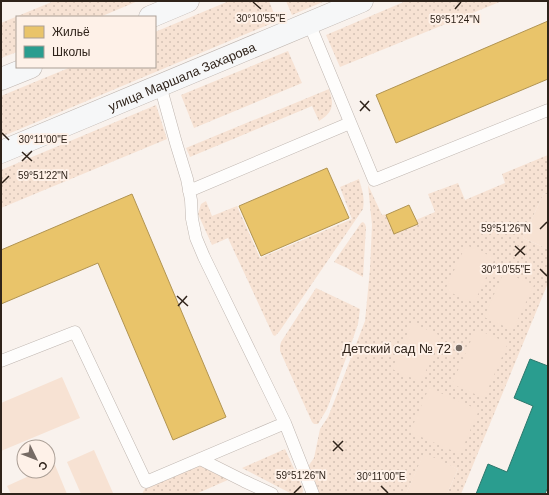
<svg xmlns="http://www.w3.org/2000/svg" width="549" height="495" font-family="Arial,sans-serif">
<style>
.grass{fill:url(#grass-dots)}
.park{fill:#f7e2d3}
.homes{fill:#e9c46a;stroke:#b19452}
.schools{fill:#2a9d8f;stroke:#2c786c}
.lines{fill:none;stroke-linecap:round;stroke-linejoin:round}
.lane-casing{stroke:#bfb6b0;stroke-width:13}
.secondary-casing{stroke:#bfb6b0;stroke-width:23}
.lane{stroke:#fefdfc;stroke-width:12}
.secondary{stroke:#f6f7f8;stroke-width:22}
.ticks{fill:none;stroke:#2f231a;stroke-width:1.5}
.poi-dot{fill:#766b64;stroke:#fef1e8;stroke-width:1.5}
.labels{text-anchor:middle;stroke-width:4;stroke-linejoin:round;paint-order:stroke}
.street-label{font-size:13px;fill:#2f231a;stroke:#fef1e8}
.poi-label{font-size:13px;fill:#2f231a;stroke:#fef1e8;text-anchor:end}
.ticks-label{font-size:10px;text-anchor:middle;fill:#2f231a;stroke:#fef1e8;stroke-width:4;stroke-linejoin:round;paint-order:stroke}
</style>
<defs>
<pattern id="grass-dots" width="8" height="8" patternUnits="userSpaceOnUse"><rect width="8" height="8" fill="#f7e2d3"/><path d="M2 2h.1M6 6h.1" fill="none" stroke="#d4c2b5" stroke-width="1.8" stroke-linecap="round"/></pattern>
</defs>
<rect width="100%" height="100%" fill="#f9f2ed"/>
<path class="grass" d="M 54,1 L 138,1 L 100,17 L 17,17 L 17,52 L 1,58 L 1,23 Z
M 229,1 L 269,1 L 277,21 L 1,137 L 1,96 L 71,67 L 155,67 L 155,32 Z
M 286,1 L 325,1 L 292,15 Z
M 406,1 L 502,1 L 340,67 L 326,35 Z
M 288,51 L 302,83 L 194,128 L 181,95 Z
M 329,89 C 334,104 334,112 319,121 L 312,106 L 190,157 L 186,148 Z
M 156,105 L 167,139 L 1,208 L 1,170 Z
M 548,155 L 548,195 L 544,193 L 523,238 L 548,249 L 548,283 L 461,494 L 447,494 L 458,469 L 424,454 L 406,494 L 320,494 L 307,468 L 314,458 L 320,429 L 328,417 L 334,402 L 365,321 L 370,269 L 372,225 L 368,185 L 382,215 L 386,214 L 395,234 L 418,224 L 416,220 L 435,212 L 428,194 L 458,183 L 465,200 L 505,183 L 502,174 Z
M 359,179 C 362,190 365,197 363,209 L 279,332 L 275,336 L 273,335 L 228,238 L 212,245 L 198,214 L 201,204 L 206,201 L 212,216 L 237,206 L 260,258 L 352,219 L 340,187 Z
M 363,222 L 365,224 L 366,227 L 363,277 L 347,268 L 334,262 L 361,223 Z
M 316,288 L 360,309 L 358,324 L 348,353 L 327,409 L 318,424 L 314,424 L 312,422 L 280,351 L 280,346 L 281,342 Z
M 285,449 L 302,486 L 303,491 L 302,494 L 292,494 L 242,468 Z
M 202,465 L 230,479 L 196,494 L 142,494 L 145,488 Z"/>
<path class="park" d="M 544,193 L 548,195 L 548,249 L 523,238 Z
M 466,245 L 495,258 L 474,303 L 445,290 Z
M 504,272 L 534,285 L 513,330 L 484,317 Z
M 412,323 L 441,336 L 421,382 L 392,369 Z
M 476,329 L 508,343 L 484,398 L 452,384 Z
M 62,377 L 80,418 L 1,451 L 1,403 Z
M 429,388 L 479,410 L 460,454 L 410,432 Z
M 94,450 L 113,493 L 111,494 L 81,494 L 67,462 Z
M 424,453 L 458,469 L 447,494 L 406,494 Z
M 55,465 L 67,494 L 11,494 L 7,486 L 40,471 L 48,471 L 48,468 Z"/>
<path class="homes" d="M 548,21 L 548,79 L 396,143 L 376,95 Z
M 327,168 L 349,218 L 261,256 L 239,206 Z
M 132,194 L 226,417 L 173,440 L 98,263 L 1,304 L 1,250 Z
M 409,205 L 418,224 L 394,234 L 386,215 Z"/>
<path class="schools" d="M 530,359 L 548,366 L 548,490 L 547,489 L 545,494 L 476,494 L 488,464 L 507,472 L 533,406 L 514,398 Z"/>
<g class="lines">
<g class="lane-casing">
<path id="lane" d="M 309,23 L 374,180 L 548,110
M 160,85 L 176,143 L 187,179 L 191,200 L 192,219 L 196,238 L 204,257 L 285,423 L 313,494
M 189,191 L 350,123
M 1,361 L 75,332 L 146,482 L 285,423
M 200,459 L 244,481 L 272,494"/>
</g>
<g class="secondary-casing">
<g id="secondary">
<path d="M 150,17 L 188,1"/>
<path d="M 1,79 L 31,67"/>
<path id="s1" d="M 1,152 L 362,1"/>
</g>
</g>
<use href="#lane" class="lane"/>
<use href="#secondary" class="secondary"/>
</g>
<path class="ticks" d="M 253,2 L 261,9M 455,9 L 461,2M 360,101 L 370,111M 360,111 L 369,101M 2,133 L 9,140M 22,152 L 32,161M 22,161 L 32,151M 2,183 L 9,176M 540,229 L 547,222M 515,246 L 525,255M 515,256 L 525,246M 540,269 L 547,276M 177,296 L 188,306M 178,306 L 187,296M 333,441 L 343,451M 333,451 L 343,441M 381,486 L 388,493M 294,493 L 301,486"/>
<circle class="poi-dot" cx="459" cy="348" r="4"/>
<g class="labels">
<g class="street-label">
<text dy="5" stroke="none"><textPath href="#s1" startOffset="196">улица Маршала Захарова</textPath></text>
</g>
<g class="poi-label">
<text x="451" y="353">Детский сад № 72</text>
</g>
</g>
<g class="ticks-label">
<text x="261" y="22">30°10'55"E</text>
<text x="455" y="23">59°51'24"N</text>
<text x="43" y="143">30°11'00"E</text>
<text x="43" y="179">59°51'22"N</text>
<text x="506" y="232">59°51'26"N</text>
<text x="506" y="273">30°10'55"E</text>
<text x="301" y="479">59°51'26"N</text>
<text x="381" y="480">30°11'00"E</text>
</g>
<rect width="549" height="495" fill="none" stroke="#2f231a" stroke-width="4"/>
<rect x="16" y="16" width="140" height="52" fill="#fef1e8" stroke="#ab9f96"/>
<rect x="24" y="26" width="20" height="12" fill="#e9c46a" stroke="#ab9f96"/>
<text x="52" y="36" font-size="12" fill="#2f231a">Жильё</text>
<rect x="24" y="46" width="20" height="12" fill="#2a9d8f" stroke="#ab9f96"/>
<text x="52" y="56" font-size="12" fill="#2f231a">Школы</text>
<g transform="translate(36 459) rotate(133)"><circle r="19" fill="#fef1e8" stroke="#ab9f96"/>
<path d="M0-3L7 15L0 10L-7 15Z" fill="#766b64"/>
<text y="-6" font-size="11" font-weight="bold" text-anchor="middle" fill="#2f231a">С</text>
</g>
</svg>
